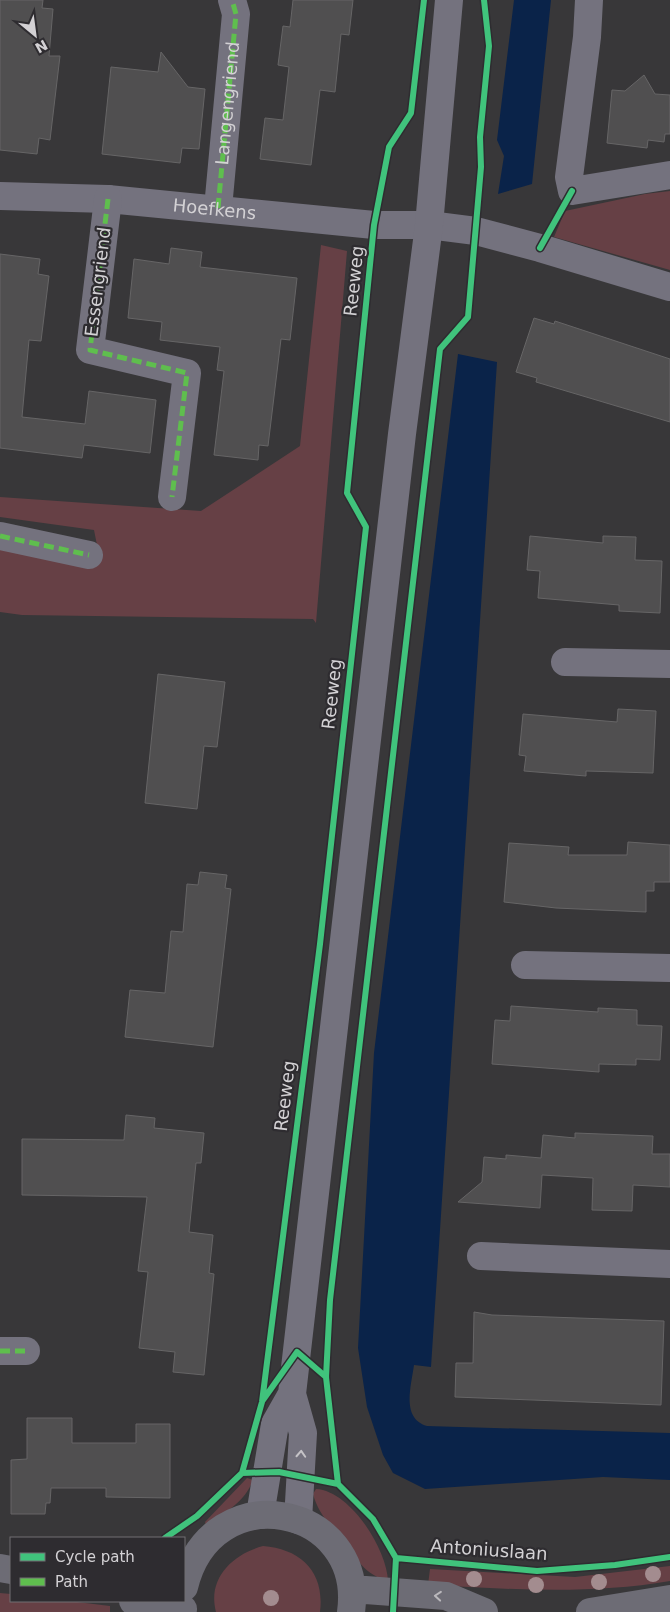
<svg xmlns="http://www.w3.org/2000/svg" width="670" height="1612" font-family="'DejaVu Sans',sans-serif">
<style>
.green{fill:#664045}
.water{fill:#0a2349}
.building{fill:#504f50;stroke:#666566}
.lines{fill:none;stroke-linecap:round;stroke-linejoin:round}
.minor{stroke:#74727e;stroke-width:28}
.tertiary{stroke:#74727e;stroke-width:28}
.secondary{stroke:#6d6c75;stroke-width:28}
.quiet{stroke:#5fbe4e;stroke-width:5;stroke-dasharray:10 5;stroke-linecap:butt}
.cycleway-casing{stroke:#2e2c30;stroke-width:9}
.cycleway{stroke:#40c37c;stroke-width:6}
.tree{fill:#a38c8f}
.oneway{stroke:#c5c3c7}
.oneway2{stroke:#bab8bc}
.labels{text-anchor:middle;stroke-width:4.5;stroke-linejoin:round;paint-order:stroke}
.street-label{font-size:18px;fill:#d3d1d4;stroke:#2e2c30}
</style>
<rect width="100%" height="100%" fill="#383739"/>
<path class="green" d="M 670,191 L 670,270 L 554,237 L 565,211 L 645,194 Z
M 321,245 L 347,251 L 316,623 L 313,619 L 22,615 L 0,612 L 0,549 L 99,555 L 94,530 L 0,517 L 0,497 L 201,511 L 300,446 Z
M 247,1478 L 253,1480 C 245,1502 225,1513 206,1525 L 205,1522 Z
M 316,1489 C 351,1491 387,1550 388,1581 C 365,1575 356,1558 342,1540 C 330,1525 318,1513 313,1494 Z
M 263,1546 C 301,1549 325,1572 320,1612 L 216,1612 C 207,1578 233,1554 263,1546 Z
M 670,1566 L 670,1581 C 589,1595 509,1589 428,1585 L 430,1569 L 575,1577 Z
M 0,1593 L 11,1594 L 11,1601 L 69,1601 L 110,1606 L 110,1612 L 0,1612 Z"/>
<path class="water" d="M 514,0 L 551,0 L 532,184 L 498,194 L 504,156 L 497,140 Z
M 458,354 L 497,362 L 431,1367 L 414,1365 C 411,1387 401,1418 427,1426 L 670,1433 L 670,1480 L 603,1477 L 425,1489 L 393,1473 L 383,1455 L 367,1407 L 358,1348 L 374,1053 Z"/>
<path class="building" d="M 0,0 L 43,0 L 42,8 L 53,9 L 49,56 L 60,56 L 50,140 L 39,138 L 37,154 L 0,150 Z
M 293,0 L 353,0 L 349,35 L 341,34 L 335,92 L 320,90 L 311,165 L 260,159 L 265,118 L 283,120 L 289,67 L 278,65 L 283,26 L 290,27 Z
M 161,52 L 188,87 L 205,89 L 199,149 L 182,148 L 180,163 L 102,154 L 111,67 L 158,72 Z
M 644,75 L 655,94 L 670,95 L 670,134 L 665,134 L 664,142 L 648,140 L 647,148 L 607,143 L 612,90 L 625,91 Z
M 171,248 L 202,252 L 200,267 L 297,278 L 290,340 L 281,339 L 268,446 L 259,445 L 258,460 L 214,455 L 224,371 L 217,370 L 220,347 L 160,340 L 162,322 L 128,318 L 134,259 L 169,264 Z
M 0,254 L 40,259 L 38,274 L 49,276 L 41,341 L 29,340 L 22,417 L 85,424 L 89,391 L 156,400 L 150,453 L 84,445 L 82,458 L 0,448 Z
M 534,318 L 554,324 L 555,321 L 670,359 L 670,422 L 536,382 L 537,378 L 516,372 Z
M 530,536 L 603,543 L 603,536 L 636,537 L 635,560 L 662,561 L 660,613 L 619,611 L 619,605 L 538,598 L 540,571 L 527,570 Z
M 158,674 L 225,682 L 217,747 L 204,746 L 197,809 L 145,803 Z
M 618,709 L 656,711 L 653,773 L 586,771 L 586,776 L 524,771 L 526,756 L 519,755 L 523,714 L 617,722 Z
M 628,842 L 670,845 L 670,882 L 654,882 L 654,891 L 646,891 L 646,912 L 556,908 L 504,902 L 509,843 L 569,847 L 568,855 L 627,855 Z
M 200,872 L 227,875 L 225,888 L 231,889 L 213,1047 L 125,1037 L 130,990 L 165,993 L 171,931 L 183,932 L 187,884 L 198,885 Z
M 511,1006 L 598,1012 L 598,1008 L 637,1010 L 637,1025 L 662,1026 L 660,1060 L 636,1059 L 636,1065 L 599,1064 L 599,1072 L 492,1064 L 495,1020 L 510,1021 Z
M 126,1115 L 155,1118 L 154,1128 L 204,1133 L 201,1163 L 196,1163 L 189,1232 L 213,1235 L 209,1273 L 214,1274 L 204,1375 L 173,1372 L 175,1352 L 139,1348 L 148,1272 L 138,1271 L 147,1197 L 22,1195 L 22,1139 L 124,1140 Z
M 575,1133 L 653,1136 L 652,1154 L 670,1154 L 670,1187 L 633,1185 L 632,1211 L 592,1210 L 593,1178 L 542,1175 L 540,1208 L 458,1202 L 482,1182 L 484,1157 L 506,1159 L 506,1155 L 541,1158 L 543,1135 L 575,1138 Z
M 474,1312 L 492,1315 L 664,1321 L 661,1405 L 455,1397 L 456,1363 L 473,1363 Z
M 27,1418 L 72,1418 L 72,1443 L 136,1443 L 136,1424 L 170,1424 L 170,1498 L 106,1497 L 106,1488 L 51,1488 L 50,1503 L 46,1503 L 45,1514 L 11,1514 L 11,1460 L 27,1459 Z"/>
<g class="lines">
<g class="minor">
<path d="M 589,0 L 587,37 L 569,177 L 572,191 L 670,175"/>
<path id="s1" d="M 0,196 L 108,199 L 374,225 L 429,225 L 476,231 L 540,248 L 670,287"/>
<path d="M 108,199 L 90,350 L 187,373 L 172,497"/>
<path id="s2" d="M 218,208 L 236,14 L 232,0"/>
<path d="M 0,536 L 89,555"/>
<path d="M 565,662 L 670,664"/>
<path d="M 525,965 L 670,968"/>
<path d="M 481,1256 L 670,1264"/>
<path d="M 0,1351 L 26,1351"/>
</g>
<path class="tertiary" d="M 260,1515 L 275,1424 L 292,1394
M 298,1520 L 303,1433 L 292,1394 L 402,434 L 429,225 L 449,0"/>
<path class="secondary" d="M 0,1568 L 11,1570
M 184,1587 C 211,1473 366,1504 351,1612
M 352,1589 L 446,1596 L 484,1612
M 133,1601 L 183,1609
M 590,1612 L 670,1599"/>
<path class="quiet" d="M 108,199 L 90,350 L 187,373 L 172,497
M 218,208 L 236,14 L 232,0
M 0,536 L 89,555
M 0,1351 L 26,1351"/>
<g class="cycleway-casing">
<path id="cycleway" d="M 540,248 L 572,191
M 263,1400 L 297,1352 L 326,1377
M 242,1473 L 262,1402 L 320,944 L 366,527 L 347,493 L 374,225 L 389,147 L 411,113 L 424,0
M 338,1484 L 326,1377 L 330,1300 L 440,349 L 468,317 L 481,167 L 480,137 L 489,46 L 484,0
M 165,1538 L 197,1516 L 242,1473 L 279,1472 L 338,1484 L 373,1519 L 396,1558 L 393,1612
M 396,1558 L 537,1571 L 615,1565 L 670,1557"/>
</g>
<use href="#cycleway" class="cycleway"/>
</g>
<g class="tree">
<circle cx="653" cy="1574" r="8"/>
<circle cx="474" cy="1579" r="8"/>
<circle cx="599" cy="1582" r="8"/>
<circle cx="536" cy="1585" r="8"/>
<circle cx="271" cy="1598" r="8"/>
</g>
<defs><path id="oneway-chevron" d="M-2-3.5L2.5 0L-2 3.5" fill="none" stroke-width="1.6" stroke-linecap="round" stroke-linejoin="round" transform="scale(1.25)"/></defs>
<use class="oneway" href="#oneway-chevron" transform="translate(301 1454) rotate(-87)"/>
<use class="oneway2" href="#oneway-chevron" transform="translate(438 1596) rotate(-175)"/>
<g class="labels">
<g class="street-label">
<text dy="6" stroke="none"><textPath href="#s2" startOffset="105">Langengriend</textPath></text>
<text dy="6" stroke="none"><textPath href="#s1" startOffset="215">Hoefkens</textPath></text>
<text transform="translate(354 281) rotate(-84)" y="6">Reeweg</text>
<text transform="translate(98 282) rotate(-83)" y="6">Essengriend</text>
<text transform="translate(332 694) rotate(-84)" y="6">Reeweg</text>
<text transform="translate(285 1096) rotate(-83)" y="6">Reeweg</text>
<text transform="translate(489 1550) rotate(4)" y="6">Antoniuslaan</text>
</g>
</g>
<rect x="10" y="1537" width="175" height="65" fill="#2e2c30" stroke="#706e72"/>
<rect x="20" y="1553" width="25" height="8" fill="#40c37c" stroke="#706e72"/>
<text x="55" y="1562" font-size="15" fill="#d3d1d4">Cycle path</text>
<rect x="20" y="1578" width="25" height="8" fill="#5fbe4e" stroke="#706e72"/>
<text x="55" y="1587" font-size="15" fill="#d3d1d4">Path</text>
<g transform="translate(35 35) rotate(151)" stroke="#2e2c30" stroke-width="4" paint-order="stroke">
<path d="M0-4L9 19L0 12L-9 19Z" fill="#d3d1d4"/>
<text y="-8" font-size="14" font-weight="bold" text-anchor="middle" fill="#d3d1d4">N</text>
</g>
</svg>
